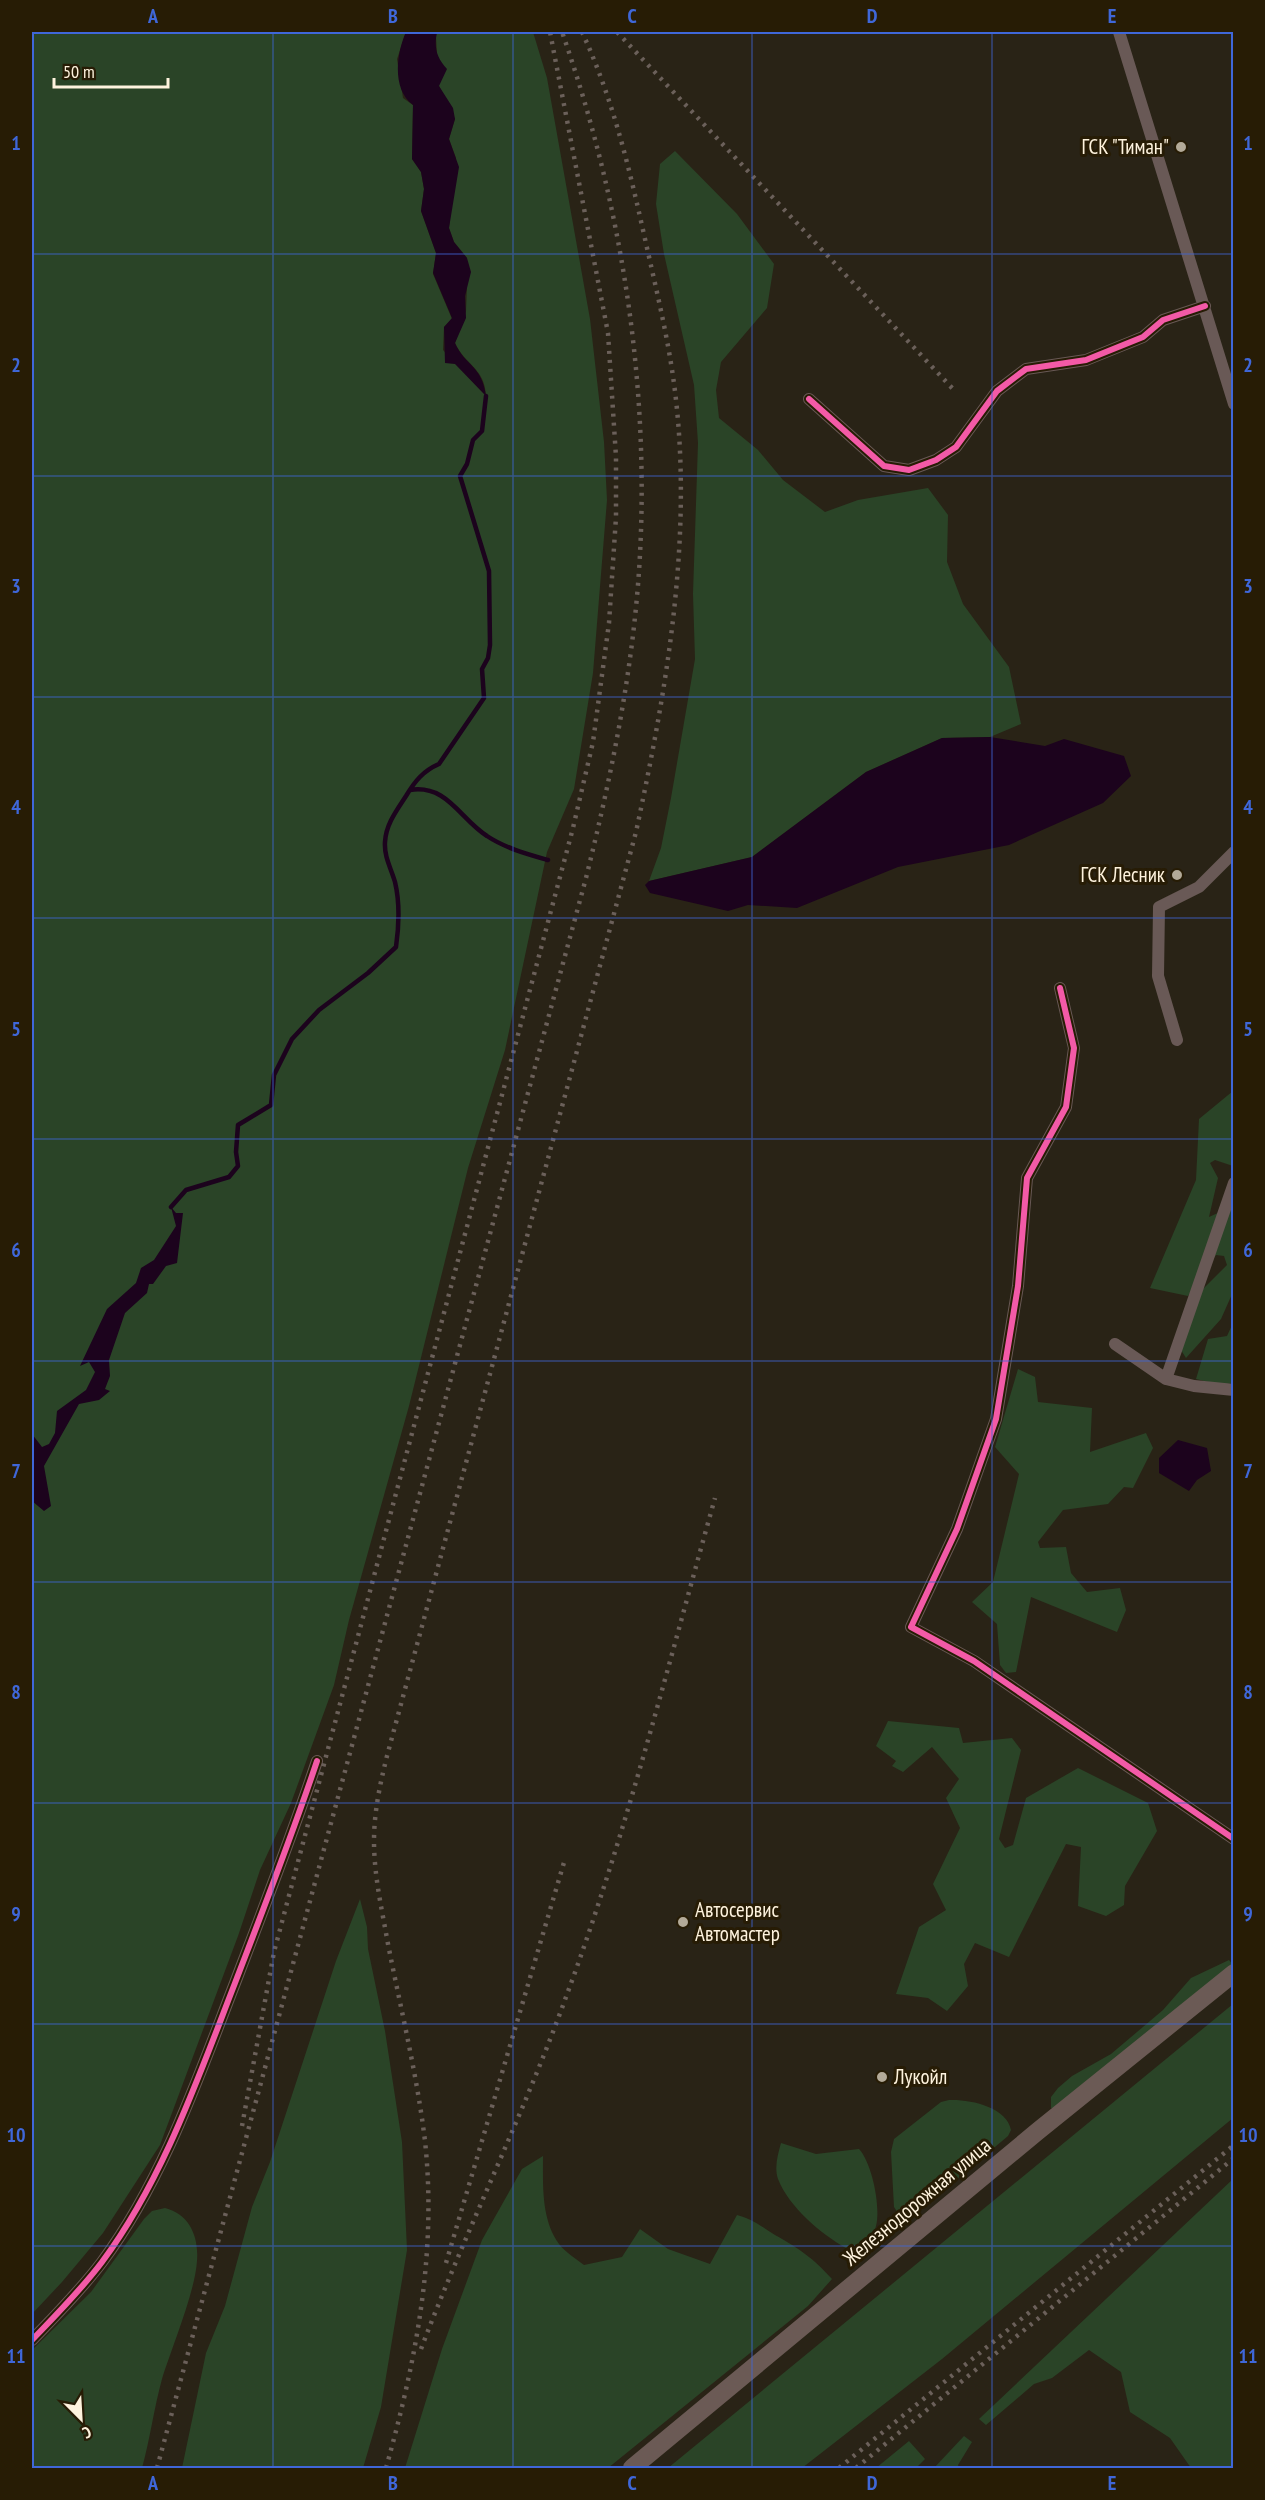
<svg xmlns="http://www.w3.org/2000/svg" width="1265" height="2500" font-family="'PT Sans Narrow',sans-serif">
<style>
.green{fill:#2a4427}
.water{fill:#1c031d}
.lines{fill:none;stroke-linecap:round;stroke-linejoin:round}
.stream{stroke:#1c031d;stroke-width:4.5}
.minor{stroke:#695956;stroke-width:12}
.secondary{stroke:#6b5a55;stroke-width:18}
.rail{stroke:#6b605a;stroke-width:4.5;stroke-dasharray:3 6;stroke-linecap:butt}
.cycleway-casing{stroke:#271c05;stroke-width:10}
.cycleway{stroke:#f35aa7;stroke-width:6}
.grid{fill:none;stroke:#3f67d9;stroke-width:1.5;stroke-opacity:0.55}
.poi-dot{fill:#b3aa98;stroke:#271c05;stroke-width:2}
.labels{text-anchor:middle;stroke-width:6;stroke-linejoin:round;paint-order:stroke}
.poi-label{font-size:21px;fill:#fef3de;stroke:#271c05;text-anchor:end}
.street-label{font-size:21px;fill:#fef3de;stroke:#271c05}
.neatline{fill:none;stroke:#3f67d9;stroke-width:2}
.grid-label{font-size:20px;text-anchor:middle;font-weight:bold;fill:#3f67d9}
</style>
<rect width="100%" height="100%" fill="#292316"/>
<path class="green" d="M 32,32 L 406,32 L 397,59 L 403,98 L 413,105 L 412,159 L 421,172 L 424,189 L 421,211 L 436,253 L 433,274 L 452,319 L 444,327 L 443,350 L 486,396 C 485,368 465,365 455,343 L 466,311 L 467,287 L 467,258 L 454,242 L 449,228 L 456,158 L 449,139 L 455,119 L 439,86 L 436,37 L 437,32 L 533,32 L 547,78 L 590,319 L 604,442 L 607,500 L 593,673 L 574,789 L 547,852 L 505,1050 L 468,1168 L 409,1406 L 349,1620 L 334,1685 L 291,1803 L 260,1870 L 238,1936 L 160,2145 L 103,2233 L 62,2282 L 32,2314 Z
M 675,151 L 737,214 L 774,264 L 767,308 L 721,362 L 716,390 L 719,418 L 758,450 L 783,480 L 825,512 L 858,500 L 928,488 L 948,515 L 947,562 L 963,604 L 1009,667 L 1021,724 L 990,737 L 942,738 L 866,772 L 752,857 L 649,881 L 661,848 L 671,798 L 695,659 L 693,594 L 698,443 L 694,385 L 664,254 L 656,204 L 660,164 Z
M 1233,1091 L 1233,1166 L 1215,1160 L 1210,1163 L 1218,1178 L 1209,1217 L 1233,1206 L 1233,1292 L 1221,1319 L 1186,1358 L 1181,1350 L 1198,1294 L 1227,1265 L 1224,1256 L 1216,1255 L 1188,1296 L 1150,1288 L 1196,1180 L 1199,1119 Z
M 1233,1323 L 1233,1383 L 1221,1385 L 1196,1379 L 1208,1339 L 1227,1336 Z
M 1018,1369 L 1035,1377 L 1038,1402 L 1092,1408 L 1090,1452 L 1146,1433 L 1153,1448 L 1133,1488 L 1124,1487 L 1108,1504 L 1063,1510 L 1038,1542 L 1040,1548 L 1066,1547 L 1071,1573 L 1087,1592 L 1120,1588 L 1126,1610 L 1117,1632 L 1031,1597 L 1016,1672 L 1006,1673 L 1000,1665 L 997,1624 L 972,1602 L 993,1582 L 1019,1474 L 995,1447 Z
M 888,1721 L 959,1728 L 963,1743 L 1012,1738 L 1021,1750 L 999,1839 L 1005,1848 L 1013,1845 L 1026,1798 L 1078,1768 L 1148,1803 L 1157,1831 L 1125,1886 L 1124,1905 L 1106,1916 L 1078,1906 L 1081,1847 L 1066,1844 L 1009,1957 L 975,1943 L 964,1964 L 968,1986 L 947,2011 L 928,1998 L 896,1994 L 919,1927 L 946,1910 L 933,1884 L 960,1828 L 946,1798 L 959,1779 L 932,1747 L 903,1772 L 892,1766 L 896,1761 L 876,1746 Z
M 360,1899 L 367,1927 L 368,1949 L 385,2031 L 402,2142 L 407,2250 L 381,2407 L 363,2468 L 182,2468 L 206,2353 L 225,2306 L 252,2207 L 270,2162 L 336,1961 Z
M 1229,1960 L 1233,1965 L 1057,2108 L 1051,2108 L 1051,2097 L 1058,2088 L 1072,2076 L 1111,2054 L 1163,2010 L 1191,1978 Z
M 1233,2004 L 1233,2118 L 942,2359 L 802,2468 L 668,2468 Z
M 949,2100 C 970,2099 1007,2107 1011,2130 L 1008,2136 L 912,2217 L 900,2216 L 894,2207 L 891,2152 L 894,2139 L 941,2102 Z
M 781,2143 L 816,2154 L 859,2149 C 872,2163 881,2207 876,2226 C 875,2231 870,2237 866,2242 L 846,2248 C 821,2234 789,2207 778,2179 C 774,2167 778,2154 781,2143 Z
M 543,2156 C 543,2185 541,2219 559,2244 C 565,2252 576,2259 584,2265 L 622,2257 L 640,2229 L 668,2249 L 710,2264 L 737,2215 C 753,2219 762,2227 775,2235 C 800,2249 813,2258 832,2279 L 808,2306 L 608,2468 L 405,2468 L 442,2349 L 482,2240 L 522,2169 Z
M 1233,2179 L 1233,2468 L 1191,2468 L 1170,2438 L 1130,2412 L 1121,2372 L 1089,2350 L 1052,2378 L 1034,2384 L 986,2425 L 979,2419 Z
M 165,2208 C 189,2214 199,2236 197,2261 C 195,2292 172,2347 162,2379 C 154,2408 150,2439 142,2468 L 32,2468 L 32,2350 L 91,2292 L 144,2219 L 152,2211 Z
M 964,2436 L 972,2442 L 958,2465 L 959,2468 L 934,2468 Z
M 909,2441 L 925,2459 L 916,2468 L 876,2468 Z"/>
<path class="water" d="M 406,32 L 437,32 C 434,47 436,57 447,69 L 439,86 L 453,108 L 455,119 L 449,139 L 459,167 L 449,228 L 454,242 L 467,258 L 471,272 L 465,296 L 466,318 L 455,343 C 465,366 482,365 486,396 L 455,364 L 445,363 L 444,327 L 452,318 L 433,273 L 436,253 L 421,211 L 424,189 L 421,172 L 412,159 L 413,105 C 392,90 396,54 406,32 Z
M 990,737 L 1045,746 L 1064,739 L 1124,756 L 1131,776 L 1103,803 L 1009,845 L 898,867 L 797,908 L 748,905 L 728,911 L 650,893 L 645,885 L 649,881 L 752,857 L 866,772 L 942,738 Z
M 171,1207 L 176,1213 L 183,1213 L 177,1263 L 166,1266 L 153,1284 L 149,1284 L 147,1293 L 125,1313 L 109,1360 L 110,1376 L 105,1389 L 110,1391 L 99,1400 L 79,1404 L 44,1466 L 51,1506 L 44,1511 L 32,1501 L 32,1434 L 42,1447 L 49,1444 L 55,1433 L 57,1411 L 86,1390 L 95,1372 L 89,1362 L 80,1366 L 107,1309 L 136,1283 L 141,1268 L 154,1260 L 176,1226 Z
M 1178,1440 L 1207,1448 L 1211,1471 L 1197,1480 L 1189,1491 L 1159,1473 L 1159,1458 Z"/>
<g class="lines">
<path class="stream" d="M 410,790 C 447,784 460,819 487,836 C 505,848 527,854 548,860
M 171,1207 L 186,1190 L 229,1177 L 238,1166 L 236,1152 L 238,1125 L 271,1105 L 274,1075 L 292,1039 L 319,1010 L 368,973 L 396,947 C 399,926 400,903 395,882 C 391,868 384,857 385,842 C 386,824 397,810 406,796 C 415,781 423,771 439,764 L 484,698 L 482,669 L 488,658 L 490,645 L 489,571 L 460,476 L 467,464 L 473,440 L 482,431 L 486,396"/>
<path class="minor" d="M 1119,32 L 1234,404
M 809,399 L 884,466 L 909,470 L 936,460 L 956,447 L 997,391 L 1026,369 L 1086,360 L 1143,337 L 1163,320 L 1205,306
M 1060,988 L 1074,1048 L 1066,1107 L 1027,1178 L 1018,1286 L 996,1419 L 957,1529 L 911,1627 L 974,1661 L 1234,1839
M 1177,1040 L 1158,976 L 1159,907 L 1199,887 L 1234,852
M 1115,1344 L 1166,1379 L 1194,1386 L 1234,1390
M 1166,1379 L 1234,1183
M 32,2340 C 56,2315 81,2290 102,2262 C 163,2180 198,2078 235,1983 C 263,1910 292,1836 317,1761"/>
<path class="secondary" d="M 632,2468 L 1038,2131 L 1234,1973"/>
<path class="rail" d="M 617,32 L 953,389
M 242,2126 L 274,1952 L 573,828 L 593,742 L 609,623 L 616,517 L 616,457 L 608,333 L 550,32
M 446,2263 L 565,1859
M 421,2349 C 466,2230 523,2116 566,1997 C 626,1835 668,1665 715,1498
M 157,2468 L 586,878 C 611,777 632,675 639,571 C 651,390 622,203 562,32
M 386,2468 C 416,2361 437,2253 425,2141 C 417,2075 401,2010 388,1944 C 382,1910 374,1876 374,1841 C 374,1812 380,1784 387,1756 L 636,832 C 666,692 692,544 676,400 C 670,345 657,293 645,239 C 629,167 613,99 582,32
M 839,2468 L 1234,2145
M 856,2468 L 1234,2158"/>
<g class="cycleway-casing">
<path id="cycleway" d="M 809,399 L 884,466 L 909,470 L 936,460 L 956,447 L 997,391 L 1026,369 L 1086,360 L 1143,337 L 1163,320 L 1205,306
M 1060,988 L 1074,1048 L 1066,1107 L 1027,1178 L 1018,1286 L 996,1419 L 957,1529 L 911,1627 L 974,1661 L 1234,1839
M 32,2340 C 56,2315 81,2290 102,2262 C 163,2180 198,2078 235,1983 C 263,1910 292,1836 317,1761"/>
</g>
<use href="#cycleway" class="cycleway"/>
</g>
<path class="grid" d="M 273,32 L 273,2468M 513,32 L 513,2468M 752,32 L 752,2468M 992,32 L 992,2468M 32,254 L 1234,254M 32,476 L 1234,476M 32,697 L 1234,697M 32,918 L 1234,918M 32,1139 L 1234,1139M 32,1361 L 1234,1361M 32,1582 L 1234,1582M 32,1803 L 1234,1803M 32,2024 L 1234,2024M 32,2246 L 1234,2246"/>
<g class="poi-dot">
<circle cx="1181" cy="147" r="6"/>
<circle cx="1177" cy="875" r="6"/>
<circle cx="683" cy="1922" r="6"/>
<circle cx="882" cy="2077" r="6"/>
</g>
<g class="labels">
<g class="poi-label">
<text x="1169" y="154">ГСК "Тиман"</text>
<text x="1165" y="882">ГСК Лесник</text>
<text x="695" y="1917" text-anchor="start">Автосервис<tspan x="695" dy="24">Автомастер</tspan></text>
<text x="894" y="2084" text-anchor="start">Лукойл</text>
</g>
<g class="street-label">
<text transform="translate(917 2202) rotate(-40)" y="7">Железнодорожная улица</text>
</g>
</g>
<rect width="1265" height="2500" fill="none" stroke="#271c05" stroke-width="66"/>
<g transform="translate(81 2419) rotate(156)" stroke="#271c05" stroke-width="4.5" paint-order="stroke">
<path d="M0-4.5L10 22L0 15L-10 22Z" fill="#fef3de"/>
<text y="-9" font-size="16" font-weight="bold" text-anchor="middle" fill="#fef3de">С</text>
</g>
<path d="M54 78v9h114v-9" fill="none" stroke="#fef3de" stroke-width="3"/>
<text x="63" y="78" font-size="18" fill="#fef3de" stroke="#271c05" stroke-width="4.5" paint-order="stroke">50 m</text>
<rect x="33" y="33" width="1199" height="2434" class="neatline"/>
<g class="grid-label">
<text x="153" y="23">A</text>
<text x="393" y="23">B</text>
<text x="632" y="23">C</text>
<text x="872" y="23">D</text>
<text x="1112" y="23">E</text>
<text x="16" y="150">1</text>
<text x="1248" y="150">1</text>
<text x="16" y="372">2</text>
<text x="1248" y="372">2</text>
<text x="16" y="593">3</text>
<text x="1248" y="593">3</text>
<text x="16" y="814">4</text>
<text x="1248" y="814">4</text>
<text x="16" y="1036">5</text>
<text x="1248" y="1036">5</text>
<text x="16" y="1257">6</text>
<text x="1248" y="1257">6</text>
<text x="16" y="1478">7</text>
<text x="1248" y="1478">7</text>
<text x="16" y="1699">8</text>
<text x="1248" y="1699">8</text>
<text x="16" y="1921">9</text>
<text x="1248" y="1921">9</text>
<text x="16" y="2142">10</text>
<text x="1248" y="2142">10</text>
<text x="16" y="2363">11</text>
<text x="1248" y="2363">11</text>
<text x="153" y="2490">A</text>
<text x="393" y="2490">B</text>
<text x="632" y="2490">C</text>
<text x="872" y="2490">D</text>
<text x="1112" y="2490">E</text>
</g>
</svg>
